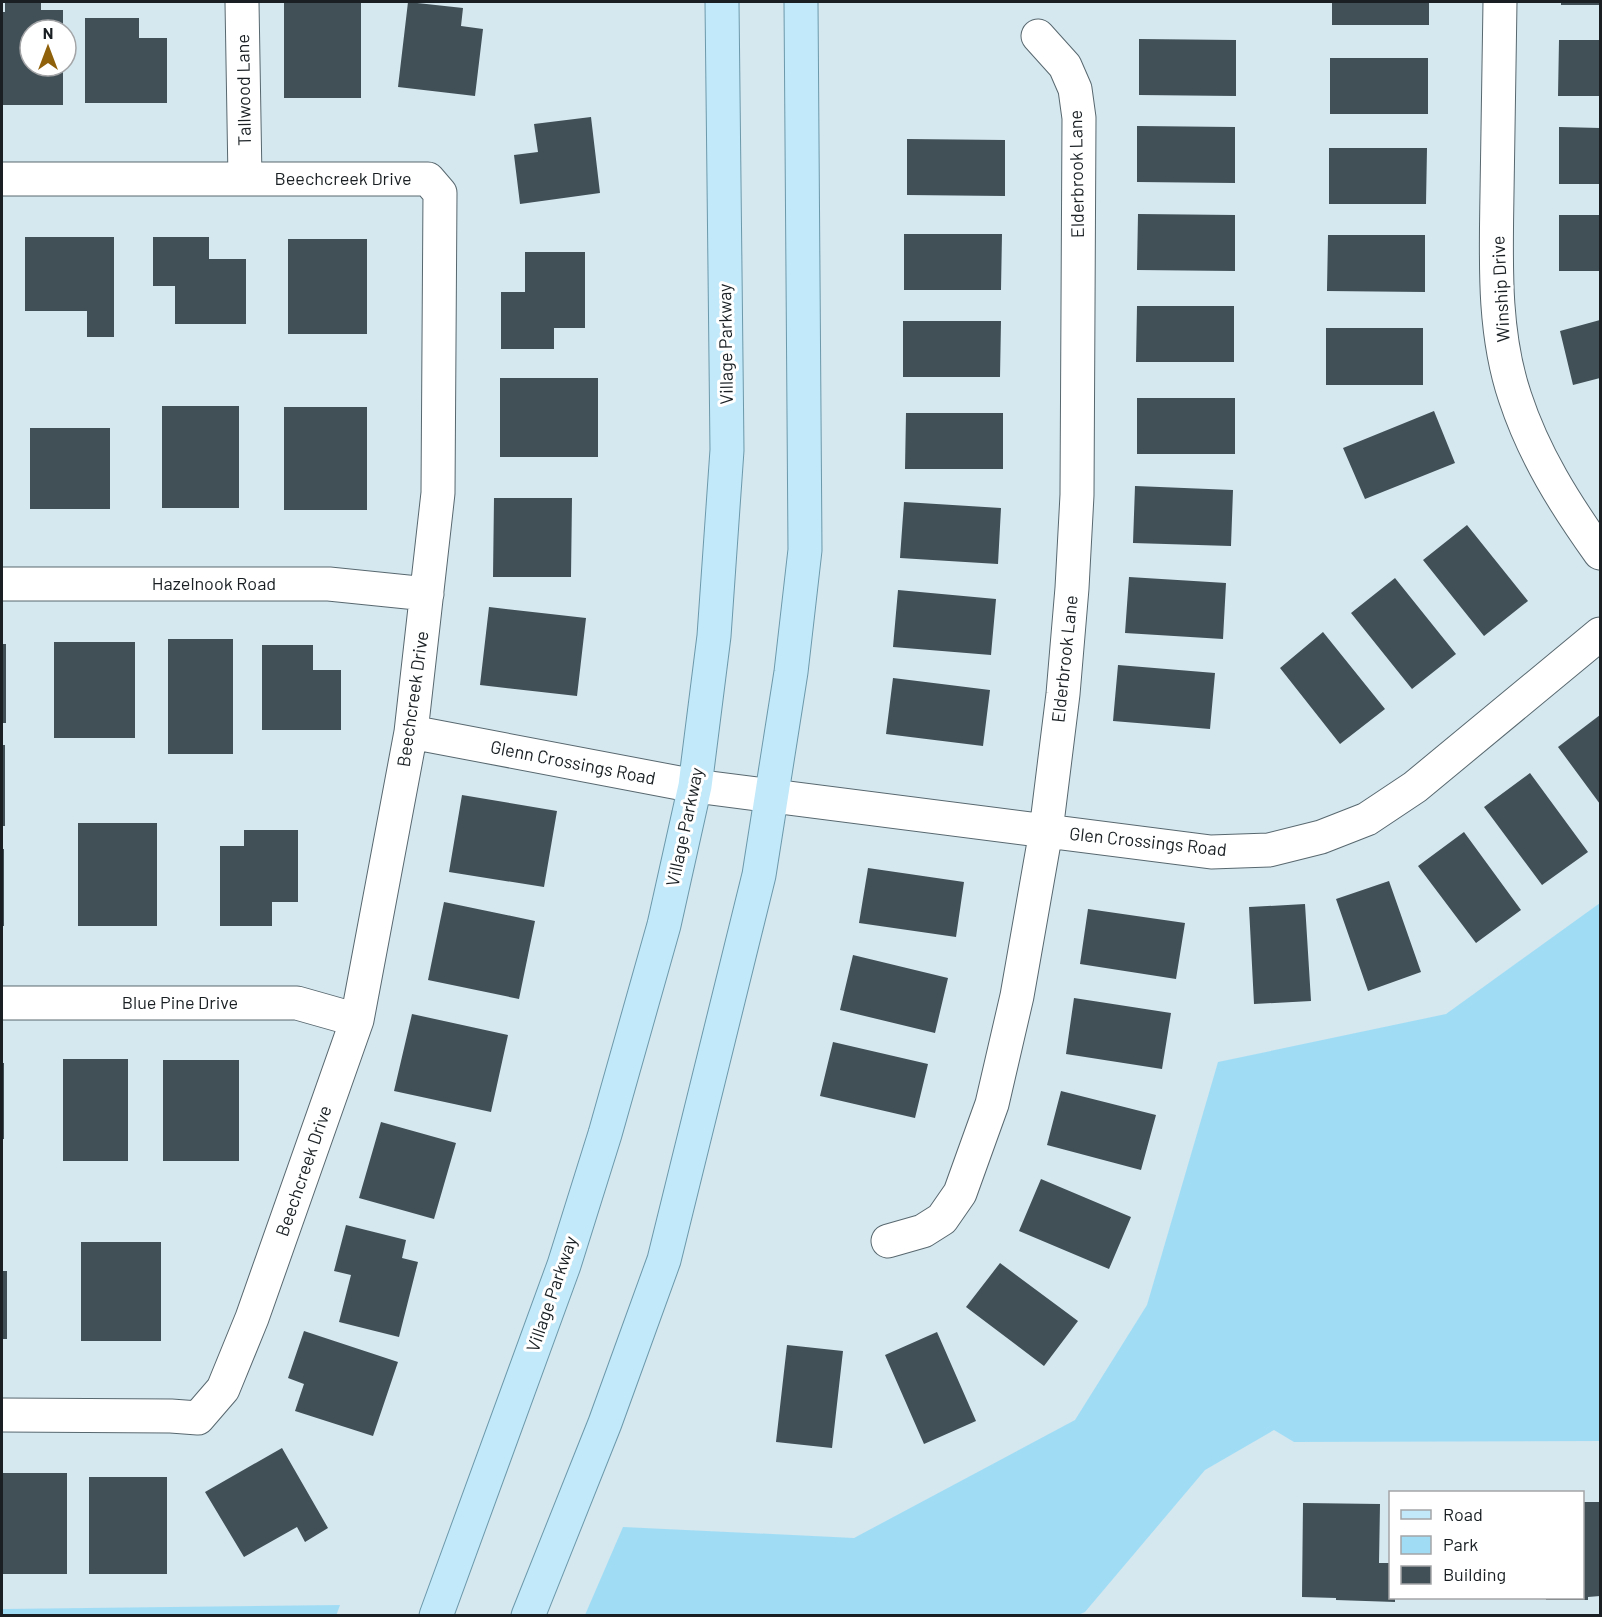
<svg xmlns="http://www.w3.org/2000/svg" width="1602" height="1617" font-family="Barlow,sans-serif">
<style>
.green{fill:#a0ddf5}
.building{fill:#415057}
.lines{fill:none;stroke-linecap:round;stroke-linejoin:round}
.minor-casing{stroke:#58686f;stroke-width:35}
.major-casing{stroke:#6c99ab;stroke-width:35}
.minor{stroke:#fff;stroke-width:33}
.major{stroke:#c2e9f9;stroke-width:33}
.labels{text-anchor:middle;stroke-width:6;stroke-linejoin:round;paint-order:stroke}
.street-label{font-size:18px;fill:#191f22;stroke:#fff}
</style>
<rect width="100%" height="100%" fill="#d5e7ef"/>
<path class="green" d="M 1600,903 L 1600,1441 L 1294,1442 L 1274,1430 L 1205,1470 L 1085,1612 L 1078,1615 L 585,1615 L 623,1527 L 854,1538 L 1075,1420 L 1147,1305 L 1218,1062 L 1446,1014 Z
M 340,1605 L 336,1616 L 2,1615 L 2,1609 Z"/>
<path class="building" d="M 5,2 L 41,2 L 41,10 L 63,10 L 63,30 L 30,30 L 30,66 L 63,66 L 63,105 L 2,105 L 2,12 L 5,12 Z
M 284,2 L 361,2 L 361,98 L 284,98 Z
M 408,2 L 463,8 L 461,26 L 483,29 L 475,96 L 398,87 Z
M 1332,2 L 1429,2 L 1429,25 L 1332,25 Z
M 1561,2 L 1600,2 L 1600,5 L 1561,5 Z
M 85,18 L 139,18 L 139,38 L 167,38 L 167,103 L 85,103 Z
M 1139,39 L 1236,40 L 1236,96 L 1139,95 Z
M 1559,40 L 1600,40 L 1600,96 L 1558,96 Z
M 1330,58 L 1428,58 L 1428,114 L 1330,114 Z
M 591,117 L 600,193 L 520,204 L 514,155 L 538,152 L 534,124 Z
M 1137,126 L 1235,127 L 1235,183 L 1137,182 Z
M 1559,127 L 1600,128 L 1600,184 L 1559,184 Z
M 907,139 L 1005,140 L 1005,196 L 907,195 Z
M 1329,148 L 1427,148 L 1426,204 L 1329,204 Z
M 1138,214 L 1235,215 L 1235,271 L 1137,270 Z
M 1559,215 L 1600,215 L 1600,271 L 1559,271 Z
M 904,234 L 1002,234 L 1001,290 L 904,290 Z
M 1328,235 L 1425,235 L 1425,292 L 1327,291 Z
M 25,237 L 114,237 L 114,337 L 87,337 L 87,311 L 25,311 Z
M 153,237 L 209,237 L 209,259 L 246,259 L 246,324 L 175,324 L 175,286 L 153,286 Z
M 288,239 L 367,239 L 367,334 L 288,334 Z
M 525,252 L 585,252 L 585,328 L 554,328 L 554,349 L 501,349 L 501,292 L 525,292 Z
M 1137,306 L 1234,306 L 1234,362 L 1136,362 Z
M 1600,320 L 1600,378 L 1573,385 L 1560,331 Z
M 903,321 L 1001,321 L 1000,377 L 903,377 Z
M 1326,328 L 1423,328 L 1423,385 L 1326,385 Z
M 500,378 L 598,378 L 598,457 L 500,457 Z
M 1137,398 L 1235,398 L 1235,454 L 1137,454 Z
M 162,406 L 239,406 L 239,508 L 162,508 Z
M 284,407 L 367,407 L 367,510 L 284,510 Z
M 1434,411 L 1455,463 L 1365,499 L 1343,448 Z
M 906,413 L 1003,413 L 1003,469 L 905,469 Z
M 30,428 L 110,428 L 110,509 L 30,509 Z
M 1135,486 L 1233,490 L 1231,546 L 1133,543 Z
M 494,498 L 572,498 L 571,577 L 493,577 Z
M 904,502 L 1001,508 L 998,564 L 900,558 Z
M 1467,525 L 1528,601 L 1484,636 L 1423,560 Z
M 1129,577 L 1226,583 L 1223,639 L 1125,633 Z
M 1395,578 L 1456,654 L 1412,689 L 1351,613 Z
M 898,590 L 996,599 L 991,655 L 893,647 Z
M 489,607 L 586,618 L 577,696 L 480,685 Z
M 1323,632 L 1385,709 L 1340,744 L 1280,668 Z
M 168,639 L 233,639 L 233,754 L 168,754 Z
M 54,642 L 135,642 L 135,738 L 54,738 Z
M 2,644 L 6,644 L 6,723 L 2,723 Z
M 262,645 L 313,645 L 313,670 L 341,670 L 341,730 L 262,730 Z
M 1118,665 L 1215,673 L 1210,729 L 1113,721 Z
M 893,678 L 990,690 L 983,746 L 886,734 Z
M 1600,715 L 1600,804 L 1558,747 Z
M 2,745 L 5,745 L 5,826 L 2,826 Z
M 1530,773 L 1588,852 L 1542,885 L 1484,807 Z
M 462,795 L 557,811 L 544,887 L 449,872 Z
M 78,823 L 157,823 L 157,926 L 78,926 Z
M 244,830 L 298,830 L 298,902 L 272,902 L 272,926 L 220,926 L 220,846 L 244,846 Z
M 1464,832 L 1521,910 L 1476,943 L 1418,866 Z
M 2,849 L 4,849 L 4,926 L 2,926 Z
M 868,868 L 964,882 L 956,937 L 859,923 Z
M 1389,881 L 1421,972 L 1368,991 L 1336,899 Z
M 444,902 L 535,921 L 519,999 L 428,980 Z
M 1305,904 L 1311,1001 L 1254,1004 L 1249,907 Z
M 1088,909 L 1185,923 L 1176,979 L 1080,964 Z
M 853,955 L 948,978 L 935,1033 L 840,1010 Z
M 1074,998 L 1171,1013 L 1162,1069 L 1066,1054 Z
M 412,1014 L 508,1035 L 491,1112 L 394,1091 Z
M 833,1042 L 928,1064 L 915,1118 L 820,1096 Z
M 63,1059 L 128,1059 L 128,1161 L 63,1161 Z
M 163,1060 L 239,1060 L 239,1161 L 163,1161 Z
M 2,1063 L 4,1063 L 4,1139 L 2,1139 Z
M 1061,1091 L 1156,1115 L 1141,1170 L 1047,1145 Z
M 381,1122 L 456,1143 L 434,1219 L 359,1198 Z
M 1041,1179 L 1131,1217 L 1109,1269 L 1019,1231 Z
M 346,1225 L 406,1240 L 402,1258 L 418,1262 L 399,1337 L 339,1322 L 351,1275 L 334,1271 Z
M 81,1242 L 161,1242 L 161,1341 L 81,1341 Z
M 1000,1263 L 1078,1321 L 1044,1366 L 966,1307 Z
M 2,1271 L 7,1271 L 7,1339 L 2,1339 Z
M 304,1331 L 398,1362 L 373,1436 L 295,1411 L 304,1384 L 288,1378 Z
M 937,1332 L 976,1421 L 924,1444 L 885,1355 Z
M 787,1345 L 843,1351 L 832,1448 L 776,1442 Z
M 282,1448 L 328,1528 L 305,1542 L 297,1527 L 244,1557 L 205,1492 Z
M 2,1473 L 67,1473 L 67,1574 L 2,1574 Z
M 89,1477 L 167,1477 L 167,1574 L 89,1574 Z
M 1582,1502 L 1600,1502 L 1600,1596 L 1588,1597 L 1588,1600 L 1546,1600 L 1546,1598 L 1582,1598 Z
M 1303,1503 L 1380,1504 L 1379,1563 L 1390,1563 L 1390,1598 L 1395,1598 L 1395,1602 L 1336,1600 L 1336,1598 L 1302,1597 Z"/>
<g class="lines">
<g class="minor-casing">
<path id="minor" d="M 242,2 L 245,179
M 1500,2 C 1499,65 1498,129 1497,193 C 1496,261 1493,332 1515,397 C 1534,455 1565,504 1600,553
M 2,179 L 428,179 L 440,193 L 438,493 L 411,732 L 357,1020 L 252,1318 L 223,1389 L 198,1418 L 171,1416 L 2,1415
M 2,584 L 329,584 L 427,594
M 411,732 L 695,786 L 1211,852 L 1269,850 L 1321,837 L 1367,819 L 1415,787 L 1600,634
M 2,1003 L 297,1003 L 357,1020
M 888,1241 L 923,1231 L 942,1219 L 960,1193 L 992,1104 L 1017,996 L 1046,831 L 1063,694 L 1072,588 L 1077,495 L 1079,118 L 1075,89 L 1065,66 L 1038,36"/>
</g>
<g class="major-casing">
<path id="major" d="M 436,1616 L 564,1265 L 605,1134 L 664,925 L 695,786 L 714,636 L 727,450 L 722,2
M 528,1616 L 605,1423 L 664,1260 L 759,875 L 791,672 L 805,550 L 801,2"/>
</g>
<use href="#minor" class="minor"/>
<use href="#major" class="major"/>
</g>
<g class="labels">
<g class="street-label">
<text transform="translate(244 90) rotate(-91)" y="6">Tallwood Lane</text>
<text transform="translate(1077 174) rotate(-91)" y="6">Elderbrook Lane</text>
<text x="343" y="185">Beechcreek Drive</text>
<text transform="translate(1501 289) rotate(-93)" y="6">Winship Drive</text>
<text transform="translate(726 344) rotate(-91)" y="6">Village Parkway</text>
<text x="214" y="590">Hazelnook Road</text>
<text transform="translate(1065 659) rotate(-84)" y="6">Elderbrook Lane</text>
<text transform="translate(413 699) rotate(-82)" y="6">Beechcreek Drive</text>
<text transform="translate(573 763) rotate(11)" y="6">Glenn Crossings Road</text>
<text transform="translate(685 827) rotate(-78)" y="6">Village Parkway</text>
<text transform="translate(1148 842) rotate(6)" y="6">Glen Crossings Road</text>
<text x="180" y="1009">Blue Pine Drive</text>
<text transform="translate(304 1171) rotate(-71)" y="6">Beechcreek Drive</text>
<text transform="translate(552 1294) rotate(-71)" y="6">Village Parkway</text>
</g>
</g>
<rect width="1602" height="1617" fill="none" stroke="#191f22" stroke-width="6"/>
<rect x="1389" y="1491" width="195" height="108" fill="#ffffff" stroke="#a3a5a7" stroke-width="1.5"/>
<rect x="1401" y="1510" width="30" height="9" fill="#c2e9f9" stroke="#a3a5a7" stroke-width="1.5"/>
<text x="1443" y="1521" font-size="18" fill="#191f22">Road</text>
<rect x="1401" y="1536" width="30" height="18" fill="#a0ddf5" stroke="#a3a5a7" stroke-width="1.5"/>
<text x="1443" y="1551" font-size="18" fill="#191f22">Park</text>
<rect x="1401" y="1566" width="30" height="18" fill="#415057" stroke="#a3a5a7" stroke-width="1.5"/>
<text x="1443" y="1581" font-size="18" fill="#191f22">Building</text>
<g transform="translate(48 48)"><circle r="28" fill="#ffffff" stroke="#a3a5a7" stroke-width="1.5"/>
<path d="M0-4.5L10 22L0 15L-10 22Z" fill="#90610b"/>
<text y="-9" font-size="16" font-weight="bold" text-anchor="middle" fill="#191f22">N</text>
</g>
</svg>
